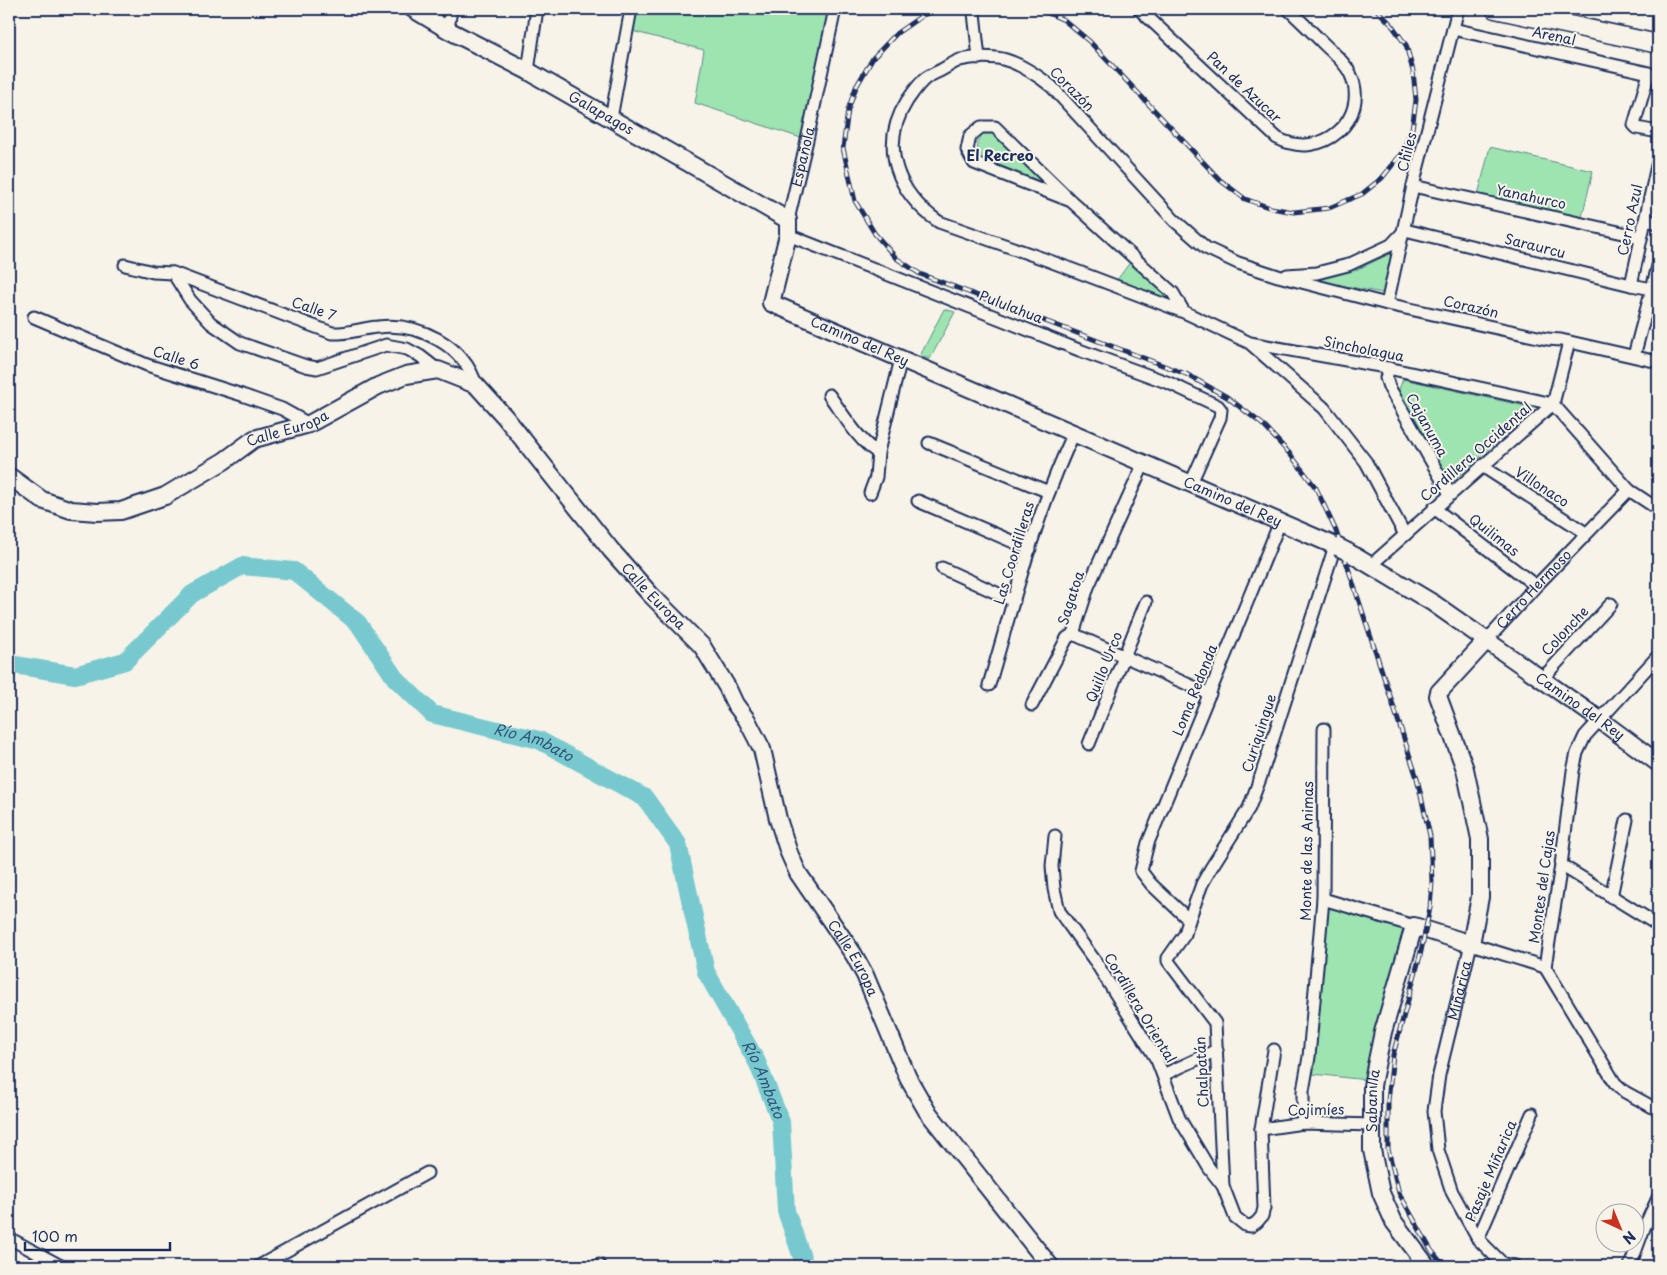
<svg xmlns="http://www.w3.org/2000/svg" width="1667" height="1275" font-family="'Playpen Sans',sans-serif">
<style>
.green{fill:#9ee4b1;stroke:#5c8a88}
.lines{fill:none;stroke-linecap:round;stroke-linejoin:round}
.river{stroke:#78c9cf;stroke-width:18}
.street-casing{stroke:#1b2f5e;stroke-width:15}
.secondary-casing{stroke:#1b2f5e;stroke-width:20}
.primary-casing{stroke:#1b2f5e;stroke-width:21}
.street{stroke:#f7f3e8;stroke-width:11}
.secondary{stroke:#f7f3e8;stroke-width:16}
.primary{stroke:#f7f3e8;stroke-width:18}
.rail-casing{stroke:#1b2f5e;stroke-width:5}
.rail{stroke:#f7f3e8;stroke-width:3;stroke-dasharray:9;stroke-linecap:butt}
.secondary-bridge-casing{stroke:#1b2f5e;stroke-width:20;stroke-linecap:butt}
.secondary-bridge{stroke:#f7f3e8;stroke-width:16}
.labels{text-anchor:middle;stroke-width:4;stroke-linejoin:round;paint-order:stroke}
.street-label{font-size:14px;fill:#1b2f5e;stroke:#f7f3e8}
.neighbourhood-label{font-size:15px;font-weight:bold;fill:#1b2f5e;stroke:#f7f3e8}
.water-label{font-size:15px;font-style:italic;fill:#32567a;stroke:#f7f3e8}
</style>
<rect width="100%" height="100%" fill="#f7f3e8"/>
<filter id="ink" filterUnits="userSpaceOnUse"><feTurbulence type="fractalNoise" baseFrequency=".02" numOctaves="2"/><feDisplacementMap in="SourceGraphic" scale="10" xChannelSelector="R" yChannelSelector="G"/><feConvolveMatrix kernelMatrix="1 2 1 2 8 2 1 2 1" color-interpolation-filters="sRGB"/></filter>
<g filter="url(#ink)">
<path class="green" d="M 632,9 L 835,9 L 807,140 L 695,103 L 704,50 L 628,30 Z
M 987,132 L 996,132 L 1052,186 L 983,159 C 975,149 975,138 987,132 Z
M 1490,147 L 1593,171 L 1582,217 L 1478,195 Z
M 1392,253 L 1383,293 L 1312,280 L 1358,269 Z
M 1131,261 L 1171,296 L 1169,300 L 1117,280 Z
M 944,309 L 955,312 L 930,359 L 920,356 Z
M 1403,379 L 1534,408 L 1450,484 L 1397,394 Z
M 1329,907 L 1406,930 L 1367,1080 L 1313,1074 Z"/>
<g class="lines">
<path class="river" id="s1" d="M 9,664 L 75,675 L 125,661 L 192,594 L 242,566 L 294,571 L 358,623 L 395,678 L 432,714 L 539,740 L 645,798 L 678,844 L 706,972 L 757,1062 L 781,1122 L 786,1211 L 805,1266"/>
<g class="street-casing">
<g id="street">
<path d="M 1139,9 L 1277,138 C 1321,162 1372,119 1350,73 C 1344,61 1333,53 1324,44 C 1312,32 1300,20 1288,9"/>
<path d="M 974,13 L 979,58"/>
<path d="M 1453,29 L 1649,73 L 1634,125 L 1637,128 L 1658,132"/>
<path d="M 448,30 L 451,9"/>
<path d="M 528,71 L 537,9"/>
<path d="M 611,118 L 631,9"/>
<path d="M 1413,186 L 1641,237"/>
<path d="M 1071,201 L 995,127 L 981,127 L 970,136 L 967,150 L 974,163 L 1071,201 L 1173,293 L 1184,312"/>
<path id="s2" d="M 788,220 L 807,140 L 835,9"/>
<path d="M 1645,220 L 1658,223"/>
<path d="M 788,235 L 1079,350 L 1169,383 L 1218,406 L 1221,410 L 1220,418 L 1191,483"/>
<path d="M 125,265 L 153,272 L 173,273 L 332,333 C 348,334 362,328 378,327 C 418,322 464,345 476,385"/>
<path d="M 173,273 L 190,300 L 211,323 L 240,343 L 306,366 L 317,368 L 386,345 L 407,349 L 420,356 L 438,370"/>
<path d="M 1287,275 L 1317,273 L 1348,265 L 1391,245 L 1405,230 L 1631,285 L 1658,290"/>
<path d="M 1631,285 L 1658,161"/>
<path d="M 1387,304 L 1413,186 L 1458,9"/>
<path d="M 34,317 L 147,365 L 242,395 L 282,409 L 309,424"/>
<path d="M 1251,344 L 1324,408 L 1366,462 L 1405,535"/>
<path d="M 1634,356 L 1658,266"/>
<path d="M 1658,362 L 1561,340 L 1547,339 L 1387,304 L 1278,276 L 1238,263 L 1206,248 L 1174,220 L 1051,86 C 1037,75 1023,65 1006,60 C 992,56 973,57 960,60 C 954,62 949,66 943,69 C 938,72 932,74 926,78 C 919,83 912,94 907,101 C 878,147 898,194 939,222 L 1047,260 L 1184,312 L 1250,343 L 1374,365 L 1553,404 L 1629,490 L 1658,509"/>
<path d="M 1389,368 L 1386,378 L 1389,387 L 1450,494"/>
<path d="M 829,395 C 840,410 862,446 878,452 L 901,359"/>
<path d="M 929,443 L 1049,492"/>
<path d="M 1482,466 L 1586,533"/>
<path d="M 870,493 L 876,477 L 878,452"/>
<path d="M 918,501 L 1030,549"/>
<path d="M 1434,508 L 1536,586"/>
<path d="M 1371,565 L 1553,404 L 1569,342"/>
<path d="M 942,568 L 1014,601"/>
<path d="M 1073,634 L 1088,587 L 1144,463"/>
<path d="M 1073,634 L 1210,694"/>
<path id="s3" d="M 1487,640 L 1536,586 L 1629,490"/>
<path d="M 1658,656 L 1585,736 L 1577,753 L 1573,771 L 1561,865 L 1545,967 L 1615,1083 L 1625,1092 L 1658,1110"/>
<path d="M 1542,679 L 1611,604"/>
<path d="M 989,685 C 1014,600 1036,513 1074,433"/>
<path d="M 1032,705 L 1067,638 L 1073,634"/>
<path d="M 1089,744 L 1146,602"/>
<path d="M 1055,836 L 1052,866 L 1054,889 L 1059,911 L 1095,961 L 1157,1060 L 1179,1118 L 1209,1168 L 1223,1186 L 1235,1217 L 1245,1225 L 1251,1226 L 1257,1222 L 1262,1216 L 1264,1208 L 1261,1129 L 1274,1050"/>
<path d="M 1561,865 L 1658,925"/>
<path d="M 1611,897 L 1627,820"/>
<path d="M 1323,899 L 1414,926"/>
<path d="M 1189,920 L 1151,884 L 1141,871 L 1148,843 L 1280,522"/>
<path d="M 1163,1075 L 1217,1050"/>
<path d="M 1303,1123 L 1303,1091 L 1309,1057 L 1323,899 L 1324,729"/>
<path d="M 1261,1129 L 1303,1123 L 1372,1125"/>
<path d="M 1223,1186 L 1215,1023 L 1168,961 L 1168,958 L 1185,934 L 1189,920 L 1202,884 L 1211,868 L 1249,808 L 1261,776 L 1335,546"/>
<path d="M 9,1238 L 61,1266"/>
<path d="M 1478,1239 L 1532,1114"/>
<path d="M 259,1266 L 427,1173"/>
<path d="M 599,1266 L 599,1265"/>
<path id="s4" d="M 1515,1266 L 1503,1264 L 1478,1239 L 1452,1192 L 1438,1150 L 1434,1111 L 1439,1075 L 1471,944 L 1545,967"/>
<path d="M 1630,1266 L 1644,1228 L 1658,1198"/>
</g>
</g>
<g class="secondary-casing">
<g id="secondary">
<path id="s5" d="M 413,9 L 448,30 L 528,71 L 788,220 L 788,235 L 771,303 L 1338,547"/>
<path id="s6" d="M 9,476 L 42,500 L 71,510 L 97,512 L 121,511 L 165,496 L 224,461 L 254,439 L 309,424 L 378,386 L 406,375 L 438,370 L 476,385 L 505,417 L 611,550 L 650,594 L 702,646 L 727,687 L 735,704 L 747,720 L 762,749 L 778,819 L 789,853 L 798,873 L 854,955 L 865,975 L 908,1078 L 927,1111 L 1050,1266"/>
<path id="s7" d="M 1348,552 L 1433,603 L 1600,720 L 1658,763"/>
<path id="s8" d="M 1427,1266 L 1394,1222 L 1381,1193 L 1372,1150 L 1372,1086 L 1374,1075 L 1383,1032 L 1414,926 L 1471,944 L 1480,897 L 1480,839 L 1465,769 L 1438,696 L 1439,692 L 1487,640"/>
</g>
</g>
<g class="primary-casing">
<path id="primary" d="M 1495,9 L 1658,44
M 1589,9 L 1658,24"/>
</g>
<use href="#street" class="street"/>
<use href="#secondary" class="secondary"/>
<use href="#primary" class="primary"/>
<g class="rail-casing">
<path id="rail" d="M 939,9 L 923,15 L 897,33 L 873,58 L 856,87 L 848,110 L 843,148 L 855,201 L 875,234 L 896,258 L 920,274 L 1186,374 L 1227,397 L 1262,424 L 1290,454 L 1316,488 L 1336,531 L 1417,778 L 1430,836 L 1432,882 L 1430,908 L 1420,956 L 1393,1055 L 1388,1101 L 1388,1149 L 1399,1193 L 1431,1250 L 1444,1266
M 1039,9 L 1064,20 L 1090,42 L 1220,180 L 1245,199 L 1271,208 L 1294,212 L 1329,208 L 1362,194 L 1382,178 L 1402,153 L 1412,129 L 1416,100 L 1413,71 L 1406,45 L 1391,24 L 1376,9"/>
</g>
<use href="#rail" class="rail"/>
<g class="secondary-bridge-casing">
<path id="secondary-bridge" d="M 1338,547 L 1348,552"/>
</g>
<use href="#secondary-bridge" class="secondary-bridge"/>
</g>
</g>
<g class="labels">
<g class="street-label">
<text transform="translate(1554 36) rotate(12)" y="5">Arenal</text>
<text transform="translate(1244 87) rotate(43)" y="5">Pan de Azucar</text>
<text transform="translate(1072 89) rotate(45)" y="5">Corazón</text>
<text dy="5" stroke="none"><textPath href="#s5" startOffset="215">Galapagos</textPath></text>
<text transform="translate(1407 152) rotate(-76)" y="5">Chiles</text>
<text dy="5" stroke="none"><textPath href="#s2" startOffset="65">Española</textPath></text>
<text transform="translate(1531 197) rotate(12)" y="5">Yanahurco</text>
<text transform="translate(1630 220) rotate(-78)" y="5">Cerro Azul</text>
<text transform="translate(1535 246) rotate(14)" y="5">Saraurcu</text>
<text transform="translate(1011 307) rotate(21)" y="5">Pululahua</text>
<text transform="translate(1471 307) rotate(13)" y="5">Corazón</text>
<text transform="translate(314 309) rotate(19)" y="5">Calle 7</text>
<text dy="5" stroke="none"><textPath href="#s5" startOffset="612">Camino del Rey</textPath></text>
<text transform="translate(1364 349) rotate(11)" y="5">Sincholagua</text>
<text transform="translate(176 358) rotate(18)" y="5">Calle 6</text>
<text transform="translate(1427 425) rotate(61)" y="5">Cajanuma</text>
<text dy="5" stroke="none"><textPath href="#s6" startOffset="309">Calle Europa</textPath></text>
<text transform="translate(1476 452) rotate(-41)" y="5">Cordillera Occidental</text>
<text transform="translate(1542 487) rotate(33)" y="5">Villonaco</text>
<text dy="5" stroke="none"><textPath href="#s5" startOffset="1018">Camino del Rey</textPath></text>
<text transform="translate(1494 535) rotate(38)" y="5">Quilimas</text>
<text transform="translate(1014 553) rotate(-73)" y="5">Las Coordilleras</text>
<text dy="5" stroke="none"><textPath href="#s3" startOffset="69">Cerro Hermoso</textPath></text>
<text dy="5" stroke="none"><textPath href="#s6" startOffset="789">Calle Europa</textPath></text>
<text transform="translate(1071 598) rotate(-72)" y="5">Sagatoa</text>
<text transform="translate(1565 631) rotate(-47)" y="5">Colonche</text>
<text transform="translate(1104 667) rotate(-68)" y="5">Quillo Urco</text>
<text transform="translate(1195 690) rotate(-68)" y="5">Loma Redonda</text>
<text dy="5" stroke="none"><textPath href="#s7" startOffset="279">Camino del Rey</textPath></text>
<text transform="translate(1259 733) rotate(-72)" y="5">Curiquingue</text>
<text transform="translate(1307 851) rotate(-89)" y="5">Monte de las Animas</text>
<text transform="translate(1542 887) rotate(-82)" y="5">Montes del Cajas</text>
<text dy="5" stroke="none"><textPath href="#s6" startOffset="1209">Calle Europa</textPath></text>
<text dy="5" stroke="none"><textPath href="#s4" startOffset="308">Miñarica</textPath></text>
<text transform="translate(1140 1008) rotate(59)" y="5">Cordillera Oriental</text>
<text transform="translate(1202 1072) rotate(-93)" y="5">Chalpatán</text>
<text dy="5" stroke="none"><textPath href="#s8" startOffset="180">Sabanilla</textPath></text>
<text transform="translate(1316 1110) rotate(-1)" y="5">Cojimíes</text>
<text transform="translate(1491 1171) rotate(-67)" y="5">Pasaje Miñarica</text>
</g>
<g class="neighbourhood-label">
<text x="1000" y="161">El Recreo</text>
</g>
<g class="water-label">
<text dy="5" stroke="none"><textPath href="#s1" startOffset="629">Río Ambato</textPath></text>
<text dy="5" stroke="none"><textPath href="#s1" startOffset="1064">Río Ambato</textPath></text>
</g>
</g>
<rect width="1667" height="1275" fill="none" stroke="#f7f3e8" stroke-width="30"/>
<rect x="15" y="15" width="1637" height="1245" fill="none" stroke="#1b2f5e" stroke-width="2" filter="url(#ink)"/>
<g transform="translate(1620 1228) rotate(136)"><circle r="24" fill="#f7f3e8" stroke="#9fa5b1"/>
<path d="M0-4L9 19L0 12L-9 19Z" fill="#c8321e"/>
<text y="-8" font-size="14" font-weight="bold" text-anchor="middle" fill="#1b2f5e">N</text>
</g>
<path d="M25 1242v8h145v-8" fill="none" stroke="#1b2f5e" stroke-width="2.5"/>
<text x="32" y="1242" font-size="15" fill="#1b2f5e" stroke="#f7f3e8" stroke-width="4" paint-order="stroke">100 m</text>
</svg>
